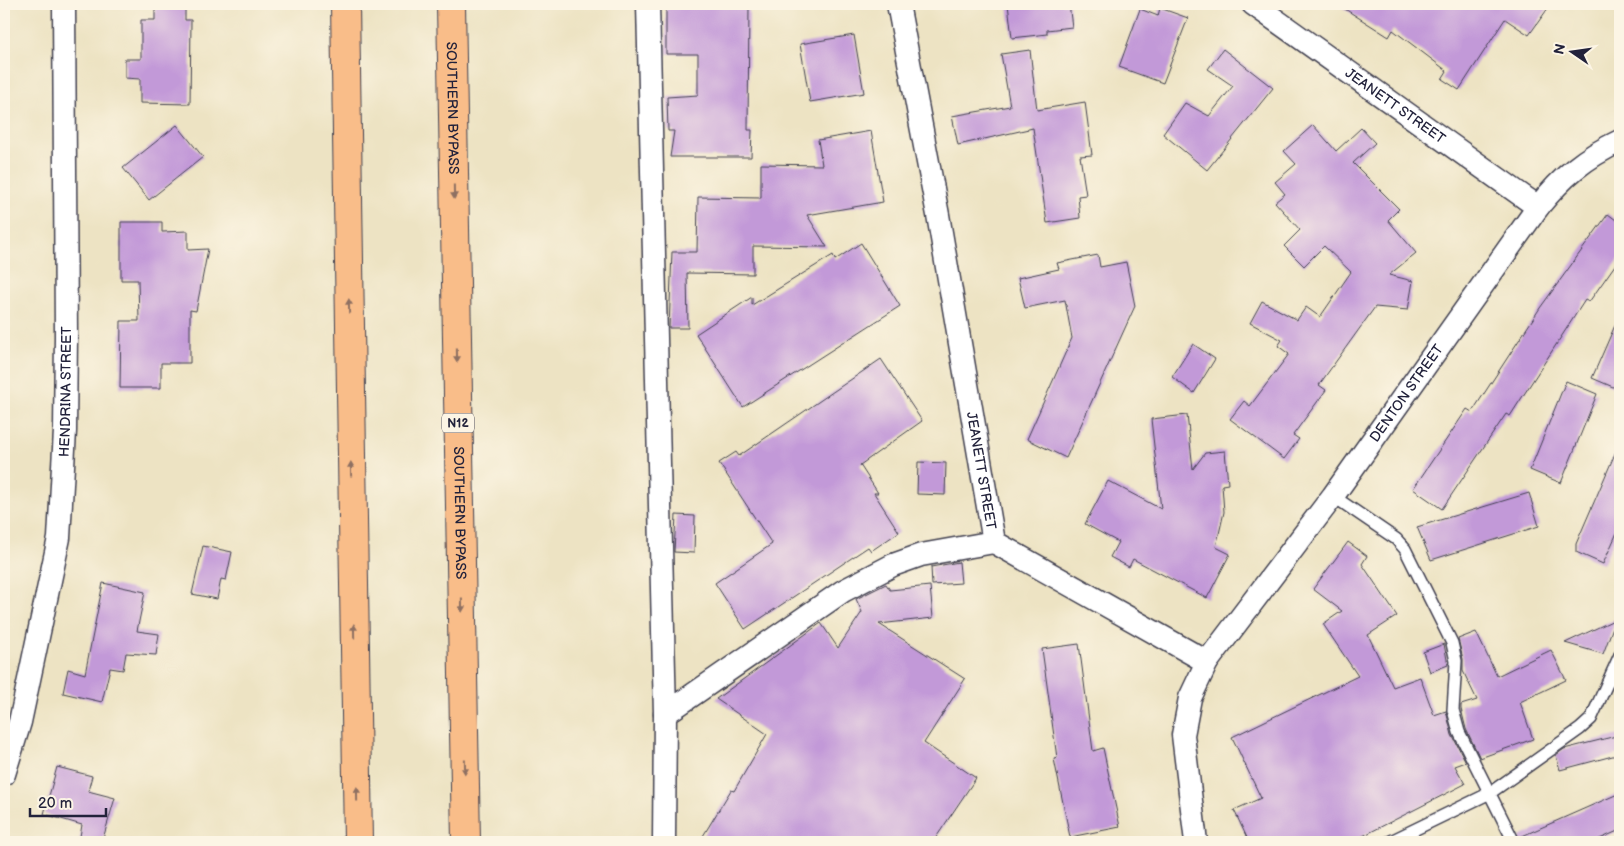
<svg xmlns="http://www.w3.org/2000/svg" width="1624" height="846" font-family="'Balsamiq Sans',sans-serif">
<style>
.building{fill:#c299d8}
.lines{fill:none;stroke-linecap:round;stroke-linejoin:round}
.lane-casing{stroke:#403f4f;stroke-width:14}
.street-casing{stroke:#403f4f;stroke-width:25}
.highway-casing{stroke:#403f4f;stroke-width:30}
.lane{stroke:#fff;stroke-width:11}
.street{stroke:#fff;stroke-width:22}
.highway{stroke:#f9bd89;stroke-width:28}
.oneway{fill:#8e7062}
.labels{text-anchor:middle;stroke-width:4.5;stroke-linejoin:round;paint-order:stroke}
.shield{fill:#fcf5e5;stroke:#63616e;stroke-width:1}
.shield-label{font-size:12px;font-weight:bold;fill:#22223b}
.street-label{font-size:14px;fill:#22223b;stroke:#fcf5e5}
</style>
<rect width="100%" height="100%" fill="#fcf5e5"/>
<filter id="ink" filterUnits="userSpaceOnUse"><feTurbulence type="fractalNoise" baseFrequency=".02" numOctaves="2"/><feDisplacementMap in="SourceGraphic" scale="10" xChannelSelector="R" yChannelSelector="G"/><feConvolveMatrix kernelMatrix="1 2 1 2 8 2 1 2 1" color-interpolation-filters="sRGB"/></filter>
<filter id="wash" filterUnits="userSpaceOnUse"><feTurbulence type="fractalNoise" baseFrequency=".0096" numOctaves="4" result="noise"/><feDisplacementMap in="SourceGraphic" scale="20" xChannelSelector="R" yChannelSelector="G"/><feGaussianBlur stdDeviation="1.12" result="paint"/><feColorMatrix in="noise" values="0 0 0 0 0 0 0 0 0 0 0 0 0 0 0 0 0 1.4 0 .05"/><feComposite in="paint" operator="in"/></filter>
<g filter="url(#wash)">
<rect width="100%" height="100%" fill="#ede3c3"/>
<g id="blocks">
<path class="building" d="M 155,4 L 185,4 L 185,20 L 191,20 L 190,104 L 140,103 L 140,79 L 125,78 L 125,59 L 141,59 L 141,20 L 155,20 Z
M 666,4 L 749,4 L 748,130 L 752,130 L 751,157 L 670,157 L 674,131 L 668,131 L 667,97 L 698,95 L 698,54 L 666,54 Z
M 1008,4 L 1069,4 L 1072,27 L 1047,30 L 1047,34 L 1012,38 Z
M 1337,4 L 1551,4 L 1529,35 L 1505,19 L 1459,90 L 1442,79 L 1447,71 L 1393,30 L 1389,37 Z
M 1160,8 L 1188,18 L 1163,83 L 1119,67 L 1140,9 L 1158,16 Z
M 854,35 L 864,93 L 810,102 L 800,44 Z
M 1223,49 L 1273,88 L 1207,170 L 1163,134 L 1185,103 L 1209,116 L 1233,86 L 1208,69 Z
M 1030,50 L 1037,110 L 1085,102 L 1092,155 L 1080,156 L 1086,195 L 1078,196 L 1080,218 L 1047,223 L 1033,128 L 958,145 L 952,116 L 1010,106 L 1001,54 Z
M 177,125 L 203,157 L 149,200 L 123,168 Z
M 1313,125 L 1336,151 L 1361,128 L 1375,143 L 1353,163 L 1399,209 L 1388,220 L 1416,253 L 1389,275 L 1413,281 L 1408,310 L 1375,307 L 1319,385 L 1326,390 L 1293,435 L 1299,439 L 1284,459 L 1230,419 L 1244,401 L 1250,406 L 1289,354 L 1278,346 L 1282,340 L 1250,323 L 1262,301 L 1297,320 L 1306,307 L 1320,317 L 1351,272 L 1324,246 L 1304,266 L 1284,246 L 1300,230 L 1275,202 L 1285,194 L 1275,182 L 1296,164 L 1284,151 Z
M 871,131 L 883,202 L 807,215 L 827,247 L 753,246 L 753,274 L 687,273 L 688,328 L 669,328 L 672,252 L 697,252 L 698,197 L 761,198 L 761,164 L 822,165 L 818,140 Z
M 1608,214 L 1620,223 L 1620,258 L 1589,302 L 1585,300 L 1510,416 L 1506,414 L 1442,509 L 1413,489 L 1467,409 L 1472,412 L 1540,308 Z
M 121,222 L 162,222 L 162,232 L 188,231 L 188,250 L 208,249 L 196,311 L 190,310 L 190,363 L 161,363 L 161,388 L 120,388 L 121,321 L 139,321 L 138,280 L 121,280 Z
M 861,243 L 900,306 L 743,407 L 696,334 L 752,297 L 752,305 L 833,255 L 835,260 Z
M 1098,255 L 1100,267 L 1126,262 L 1135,306 L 1066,458 L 1027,439 L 1072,338 L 1065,300 L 1025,308 L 1018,278 L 1059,269 L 1057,263 Z
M 1620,314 L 1620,390 L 1592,378 Z
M 1193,344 L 1215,359 L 1194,393 L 1172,377 Z
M 881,359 L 922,421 L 860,465 L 878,493 L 874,493 L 899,532 L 871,551 L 868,547 L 745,629 L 715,583 L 772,544 L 719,463 L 736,452 L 739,456 Z
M 1566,381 L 1597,394 L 1561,483 L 1530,470 Z
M 1187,415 L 1193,469 L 1205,453 L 1225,451 L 1228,484 L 1222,485 L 1224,512 L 1216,547 L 1230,554 L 1207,598 L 1133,559 L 1129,567 L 1110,557 L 1118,542 L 1085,524 L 1108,481 L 1161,509 L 1151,419 Z
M 1620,442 L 1620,526 L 1603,564 L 1576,552 L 1576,544 Z
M 918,462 L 946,463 L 945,495 L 917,494 Z
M 1529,493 L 1539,526 L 1431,560 L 1417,527 Z
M 676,515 L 695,516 L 694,553 L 674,552 Z
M 1348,542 L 1367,556 L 1362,564 L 1397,616 L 1368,635 L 1393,687 L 1420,677 L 1434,715 L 1446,711 L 1452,735 L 1466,762 L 1455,766 L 1465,784 L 1351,842 L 1249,842 L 1234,810 L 1261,798 L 1232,737 L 1358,676 L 1323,624 L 1342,611 L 1313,589 Z
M 203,546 L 232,552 L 226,580 L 221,579 L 217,599 L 192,594 Z
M 959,562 L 961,583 L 932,585 L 931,567 Z
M 103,583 L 145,592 L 137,631 L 159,634 L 156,655 L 126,653 L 123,670 L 110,668 L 102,702 L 63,693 L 68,669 L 85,674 Z
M 886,584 L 890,590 L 930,586 L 933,618 L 879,624 L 965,679 L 924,743 L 976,778 L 933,842 L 700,841 L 731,790 L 734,791 L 767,734 L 716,699 L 821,623 L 838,648 L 862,612 L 856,599 Z
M 1616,619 L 1603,654 L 1565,643 Z
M 1476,632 L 1497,676 L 1551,650 L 1566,680 L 1520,702 L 1533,739 L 1480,758 L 1466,729 L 1461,709 L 1461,705 L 1477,700 L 1463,671 L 1463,659 L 1458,639 Z
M 1079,644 L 1093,751 L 1103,748 L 1120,827 L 1070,837 L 1054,759 L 1057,758 L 1042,649 Z
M 1444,644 L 1448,665 L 1430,672 L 1423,652 Z
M 1620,735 L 1620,754 L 1560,770 L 1556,755 L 1564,749 Z
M 57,767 L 92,776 L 88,791 L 115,798 L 102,842 L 79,842 L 82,825 L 44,814 Z
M 1620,793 L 1620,830 L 1593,842 L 1521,842 L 1520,837 Z"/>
</g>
</g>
<g filter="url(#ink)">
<use href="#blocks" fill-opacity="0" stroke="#403f4f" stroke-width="1"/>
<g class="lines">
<g class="lane-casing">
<path id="lane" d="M 1333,496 L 1396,539 L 1405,549 L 1452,643 L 1456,661 L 1453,710 L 1459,732 L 1514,842
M 1389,842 L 1490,793 L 1580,729 L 1591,719 L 1620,655"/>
</g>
<g class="street-casing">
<g id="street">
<path d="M 648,4 L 665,714 L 664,842"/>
<path id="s1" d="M 898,4 L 938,215 L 994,542 L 1207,662"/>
<path id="s2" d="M 1253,4 L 1538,207"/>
<path d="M 665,714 L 843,591 L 893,565 L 921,555 L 994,542"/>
<path id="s3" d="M 4,774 L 20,722 L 59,538 L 65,431 L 66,336 L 64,4"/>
<path id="s4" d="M 1196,842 L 1183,735 L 1190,698 L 1207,662 L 1333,496 L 1538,207 C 1563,176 1584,158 1620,141"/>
</g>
</g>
<g class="highway-casing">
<g id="highway">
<path d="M 345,4 L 358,842"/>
<path id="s5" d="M 451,4 L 466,842"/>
</g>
</g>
<use href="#lane" class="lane"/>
<use href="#street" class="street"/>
<use href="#highway" class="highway"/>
</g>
<defs><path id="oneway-solid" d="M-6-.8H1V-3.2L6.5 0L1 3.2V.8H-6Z" transform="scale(1.25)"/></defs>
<g class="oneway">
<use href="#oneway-solid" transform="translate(454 192) rotate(89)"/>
<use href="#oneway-solid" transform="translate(349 306) rotate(-91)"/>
<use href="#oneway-solid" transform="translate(457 355) rotate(89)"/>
<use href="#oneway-solid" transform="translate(351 469) rotate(-91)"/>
<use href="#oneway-solid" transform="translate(462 605) rotate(89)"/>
<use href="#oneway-solid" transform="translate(354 631) rotate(-91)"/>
<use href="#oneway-solid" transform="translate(465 767) rotate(89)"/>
<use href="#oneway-solid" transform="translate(357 794) rotate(-91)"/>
</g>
</g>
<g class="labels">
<rect class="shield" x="442" y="413.5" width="32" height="19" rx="4"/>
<g class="shield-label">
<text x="458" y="427">N12</text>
</g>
<g class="street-label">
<text dy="5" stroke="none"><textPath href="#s2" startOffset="175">JEANETT STREET</textPath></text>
<text dy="5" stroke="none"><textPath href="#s5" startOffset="104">SOUTHERN BYPASS</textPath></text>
<text dy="5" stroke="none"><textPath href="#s3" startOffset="389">HENDRINA STREET</textPath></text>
<text dy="5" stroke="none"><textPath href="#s4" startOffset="520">DENTON STREET</textPath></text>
<text dy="5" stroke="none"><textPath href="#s1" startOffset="474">JEANETT STREET</textPath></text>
<text dy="5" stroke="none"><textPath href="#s5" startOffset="509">SOUTHERN BYPASS</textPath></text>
</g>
</g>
<rect width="1624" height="846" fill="none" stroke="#fcf5e5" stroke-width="20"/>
<g transform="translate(1572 52) rotate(283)" stroke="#fcf5e5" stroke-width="4" paint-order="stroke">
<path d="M0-4L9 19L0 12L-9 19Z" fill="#22223b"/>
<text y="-8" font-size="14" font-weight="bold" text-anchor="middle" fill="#22223b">N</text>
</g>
<path d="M30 808v8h76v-8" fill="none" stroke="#22223b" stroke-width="2.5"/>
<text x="38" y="808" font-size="15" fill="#22223b" stroke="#fcf5e5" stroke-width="4" paint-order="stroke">20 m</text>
</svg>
